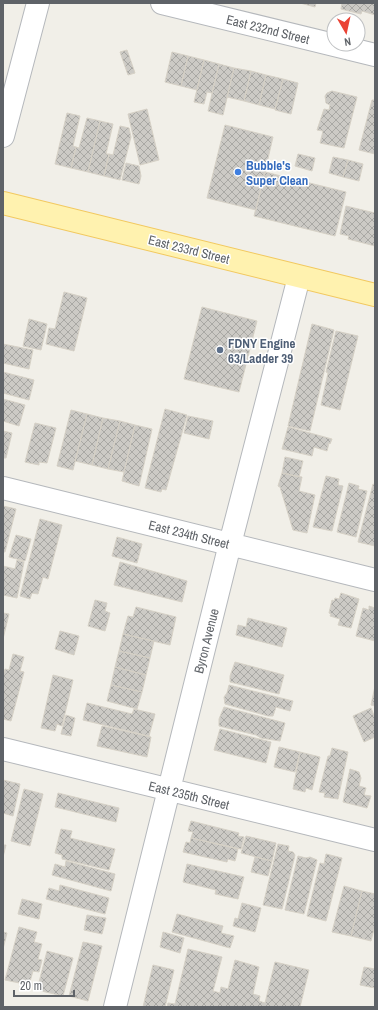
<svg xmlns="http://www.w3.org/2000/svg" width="378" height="1010" font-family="'Archivo Narrow',sans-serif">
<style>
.building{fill:url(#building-cross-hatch);stroke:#d6d1c6}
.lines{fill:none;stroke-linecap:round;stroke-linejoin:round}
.minor-casing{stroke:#b5b8bc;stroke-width:24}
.tertiary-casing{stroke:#b5b8bc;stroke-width:24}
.primary-casing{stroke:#f2c960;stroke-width:24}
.minor{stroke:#fff;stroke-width:22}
.tertiary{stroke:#fff;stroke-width:22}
.primary{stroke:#fff2af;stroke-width:22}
.shop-dot{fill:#3f7fe0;stroke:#fff;stroke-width:1.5}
.service-dot{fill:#5c6f8a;stroke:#fff;stroke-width:1.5}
.labels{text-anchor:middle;stroke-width:3;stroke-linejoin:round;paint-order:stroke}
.street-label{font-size:13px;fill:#5f6368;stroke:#fff}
.shop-label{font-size:13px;font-weight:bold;fill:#366cbe;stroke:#fff;text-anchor:start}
.service-label{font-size:13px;font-weight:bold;fill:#4e5e75;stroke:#fff;text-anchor:start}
</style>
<defs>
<pattern id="building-cross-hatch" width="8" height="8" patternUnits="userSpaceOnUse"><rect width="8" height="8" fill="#cccac5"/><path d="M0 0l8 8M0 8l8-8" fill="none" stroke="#a9a8a4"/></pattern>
</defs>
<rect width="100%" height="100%" fill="#f1efe8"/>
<path class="building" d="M 300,3 L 316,3 L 315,7 Z
M 342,3 L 375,3 L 375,15 L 362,11 L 361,14 L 341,9 Z
M 127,50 L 135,73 L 128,75 L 120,52 Z
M 172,52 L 188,56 L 181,86 L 165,82 Z
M 188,56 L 204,60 L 197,90 L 181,86 Z
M 204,60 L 219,64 L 212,93 L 207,92 L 204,104 L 194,102 Z
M 219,64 L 234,68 L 223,115 L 208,111 Z
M 234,68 L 251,71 L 244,101 L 227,97 Z
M 251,71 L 266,75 L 259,105 L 244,101 Z
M 266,75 L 283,79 L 275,109 L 259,105 Z
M 283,79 L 298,83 L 291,114 L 275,110 Z
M 332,91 L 357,97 L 344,148 L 320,143 L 323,131 L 317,130 L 324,109 L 329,110 L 330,105 L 326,103 L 325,96 L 327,93 Z
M 372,100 L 375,100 L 375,154 L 359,150 Z
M 147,109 L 159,160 L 140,165 L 128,114 Z
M 67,113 L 80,116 L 73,146 L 76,147 L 71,168 L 55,164 Z
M 87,118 L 100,121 L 88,172 L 71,168 L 76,147 L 79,148 Z
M 100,121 L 113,124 L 106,154 L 109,154 L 104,176 L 88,172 Z
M 225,125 L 273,137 L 256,210 L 207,198 Z
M 120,126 L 129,128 L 131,137 L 120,180 L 104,176 L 109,154 L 113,155 Z
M 298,154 L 315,158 L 312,171 L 295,166 Z
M 333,157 L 348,160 L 343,177 L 329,173 Z
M 348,160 L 363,164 L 359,181 L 343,177 Z
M 126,163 L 139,166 L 141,176 L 139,184 L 122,180 Z
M 265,172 L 346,192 L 335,236 L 254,216 Z
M 346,206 L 375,213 L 375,246 L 348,239 L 349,236 L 340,234 Z
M 64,292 L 87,298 L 74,351 L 46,344 L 49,328 L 55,329 Z
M 202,307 L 257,321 L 239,392 L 184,379 Z
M 29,319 L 47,324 L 41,350 L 23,346 Z
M 312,324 L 334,330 L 310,431 L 288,426 Z
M 336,331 L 358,336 L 340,410 L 321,405 L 328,373 L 326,372 Z
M 3,344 L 33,350 L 29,369 L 3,363 Z
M 3,372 L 34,380 L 29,400 L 3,393 Z
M 3,399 L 25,405 L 19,426 L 3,421 Z
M 165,409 L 187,415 L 166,490 L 162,489 L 161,492 L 145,488 Z
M 71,410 L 87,414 L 73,470 L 57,466 Z
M 87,414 L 103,418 L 92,465 L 75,461 Z
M 188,416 L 213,421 L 209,439 L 184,433 Z
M 103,418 L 120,421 L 108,469 L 92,465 Z
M 120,421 L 135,425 L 124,472 L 108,469 Z
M 35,423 L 56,428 L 47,463 L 39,462 L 39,465 L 25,462 Z
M 135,425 L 152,429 L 139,486 L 122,481 Z
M 288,427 L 332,439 L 330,444 L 329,443 L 327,451 L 314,447 L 312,456 L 282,449 Z
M 3,431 L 12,433 L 6,458 L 3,458 Z
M 285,457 L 303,461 L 299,477 L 282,473 Z
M 282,473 L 302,477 L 299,491 L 315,495 L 307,533 L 293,530 L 280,487 L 278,486 Z
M 326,476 L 339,479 L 338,485 L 343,486 L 332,531 L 313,527 Z
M 349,483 L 359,486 L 358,489 L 367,491 L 356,537 L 337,532 Z
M 373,484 L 375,485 L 375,546 L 358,542 Z
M 3,506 L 16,509 L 5,552 L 3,552 Z
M 40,519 L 62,525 L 48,579 L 43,577 L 38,594 L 32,593 L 30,599 L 20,596 Z
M 16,535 L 31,539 L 25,561 L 9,557 Z
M 117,537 L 142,544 L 137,563 L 112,556 Z
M 17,560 L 24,562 L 17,598 L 3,595 L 3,566 L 15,569 Z
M 120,562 L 187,581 L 182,602 L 114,585 Z
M 341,593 L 359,599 L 351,628 L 338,625 L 340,619 L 330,616 L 331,614 L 329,613 L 332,600 L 334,601 L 335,598 L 339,599 Z
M 95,600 L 107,603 L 105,611 L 110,613 L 105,631 L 88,626 Z
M 369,606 L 375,608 L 375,641 L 356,636 L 363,608 L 369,610 Z
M 136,607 L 176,617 L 170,645 L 123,634 L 128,616 L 133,617 Z
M 3,613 L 9,614 L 3,639 Z
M 248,618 L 287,628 L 282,647 L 236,635 L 238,625 L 246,627 Z
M 60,631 L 79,636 L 74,655 L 55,649 Z
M 123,634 L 154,641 L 150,658 L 119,651 Z
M 119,651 L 150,658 L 146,675 L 115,667 Z
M 13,654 L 24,657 L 20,671 L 24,672 L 11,721 L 3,719 L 3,676 L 5,669 L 9,670 Z
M 235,662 L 284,675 L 279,694 L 230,682 L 230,676 Z
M 115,667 L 146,675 L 142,692 L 111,685 Z
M 53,675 L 73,680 L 62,726 L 57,724 L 55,731 L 41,728 Z
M 111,685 L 142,692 L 137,709 L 107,701 Z
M 229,685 L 293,701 L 290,711 L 276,707 L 273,716 L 268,716 L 225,704 L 224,697 L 227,693 Z
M 375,686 L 375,706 L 371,705 Z
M 87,703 L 132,714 L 134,709 L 155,714 L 149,736 L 83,720 Z
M 224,707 L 285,723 L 280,741 L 261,738 L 256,735 L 219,726 L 219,719 Z
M 371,708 L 375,718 L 375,737 L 364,742 L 353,716 Z
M 66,715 L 75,718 L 71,736 L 61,734 Z
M 102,726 L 151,737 L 147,757 L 97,746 Z
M 220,729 L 271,742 L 266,763 L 214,750 Z
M 279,747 L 300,752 L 295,772 L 274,767 Z
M 332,748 L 348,752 L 338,799 L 324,797 L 325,793 L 319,792 L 328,756 L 330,756 Z
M 300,752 L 320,757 L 312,790 L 306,788 L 305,792 L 293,789 Z
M 350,769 L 359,772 L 361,778 L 359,786 L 366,788 L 364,795 L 371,796 L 367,808 L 343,802 Z
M 3,780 L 20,784 L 13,816 L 3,813 Z
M 24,789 L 43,794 L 30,846 L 11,841 Z
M 58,793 L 119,808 L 116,822 L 55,807 Z
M 191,821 L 239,833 L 238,836 L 244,837 L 241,849 L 191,838 L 193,832 L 188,831 Z
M 61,829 L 72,831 L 70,838 L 115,849 L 109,870 L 62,859 L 62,855 L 55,853 Z
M 246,836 L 276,843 L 272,861 L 241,853 Z
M 191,838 L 238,849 L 235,861 L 228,859 L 227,862 L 183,852 L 186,842 L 190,843 Z
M 278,844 L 289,846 L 288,851 L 293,852 L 295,855 L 282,909 L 263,905 Z
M 3,845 L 6,845 L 3,857 Z
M 326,854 L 342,858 L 326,921 L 307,916 L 320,863 L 324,864 Z
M 298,856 L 306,858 L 310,857 L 317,860 L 304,914 L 285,910 Z
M 255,857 L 272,861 L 268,876 L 251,872 Z
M 66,861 L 115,874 L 111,891 L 52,875 L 55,864 L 65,867 Z
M 187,864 L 244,877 L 238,899 L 215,894 L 216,890 L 183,882 Z
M 60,885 L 109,898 L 105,914 L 46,899 L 49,888 L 59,891 Z
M 344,886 L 362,891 L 351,936 L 332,932 Z
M 362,891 L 375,894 L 375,925 L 371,941 L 351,936 Z
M 22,899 L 42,904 L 39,919 L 18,914 Z
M 242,903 L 261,908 L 255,932 L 233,926 L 235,918 L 238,919 Z
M 177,914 L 223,926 L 221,933 L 234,936 L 230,948 L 172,932 Z
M 87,915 L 106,918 L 102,934 L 84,930 Z
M 19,927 L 37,932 L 34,942 L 42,944 L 38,959 L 42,960 L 39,972 L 33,971 L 29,985 L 5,980 Z
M 3,932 L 7,933 L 3,949 Z
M 163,932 L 184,938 L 180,953 L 160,947 Z
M 83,942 L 102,946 L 88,1001 L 69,996 Z
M 188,949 L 222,957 L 213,991 L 220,993 L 221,987 L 228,989 L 235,960 L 259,967 L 253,994 L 260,996 L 259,1001 L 265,1003 L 275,962 L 309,970 L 300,1007 L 167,1007 L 168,1003 L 175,1004 Z
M 47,951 L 73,958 L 63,996 L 37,990 Z
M 153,965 L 174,970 L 165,1007 L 143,1007 Z
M 364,967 L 375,969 L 375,988 L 360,985 Z"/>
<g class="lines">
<g class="minor-casing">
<path id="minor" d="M 162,3 L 375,55
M 3,488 L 375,580
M 3,749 L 375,840
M 115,1007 L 230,544 L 299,277"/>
</g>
<g class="tertiary-casing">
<path id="tertiary" d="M 3,136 L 38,3"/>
</g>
<g class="primary-casing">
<path id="primary" d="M 3,203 L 375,295"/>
</g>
<use href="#minor" class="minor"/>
<use href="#tertiary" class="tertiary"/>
<use href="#primary" class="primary"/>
</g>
<circle class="shop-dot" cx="238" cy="172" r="4"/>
<circle class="service-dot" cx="220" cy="350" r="4"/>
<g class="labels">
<g class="street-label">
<text transform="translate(268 29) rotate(14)" y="5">East 232nd Street</text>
<text transform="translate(189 249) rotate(14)" y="5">East 233rd Street</text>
<text transform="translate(189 534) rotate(14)" y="5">East 234th Street</text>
<text transform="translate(206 641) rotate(-76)" y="5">Byron Avenue</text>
<text transform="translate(189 795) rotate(14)" y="5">East 235th Street</text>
</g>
<g class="shop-label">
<text x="246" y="170">Bubble's<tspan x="246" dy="15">Super Clean</tspan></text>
</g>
<g class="service-label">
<text x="228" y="348">FDNY Engine<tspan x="228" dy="15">63/Ladder 39</tspan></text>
</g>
</g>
<rect width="378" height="1010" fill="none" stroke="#5f6368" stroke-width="8"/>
<g transform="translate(346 32) rotate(171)"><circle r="19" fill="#ffffff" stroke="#bfc1c3"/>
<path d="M0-3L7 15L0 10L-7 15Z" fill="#ea4335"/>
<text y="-6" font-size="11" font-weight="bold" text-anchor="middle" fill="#5f6368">N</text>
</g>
<path d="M14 990v6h60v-6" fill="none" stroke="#5f6368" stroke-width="2"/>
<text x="20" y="990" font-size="12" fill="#5f6368" stroke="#ffffff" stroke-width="3" paint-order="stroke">20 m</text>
</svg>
